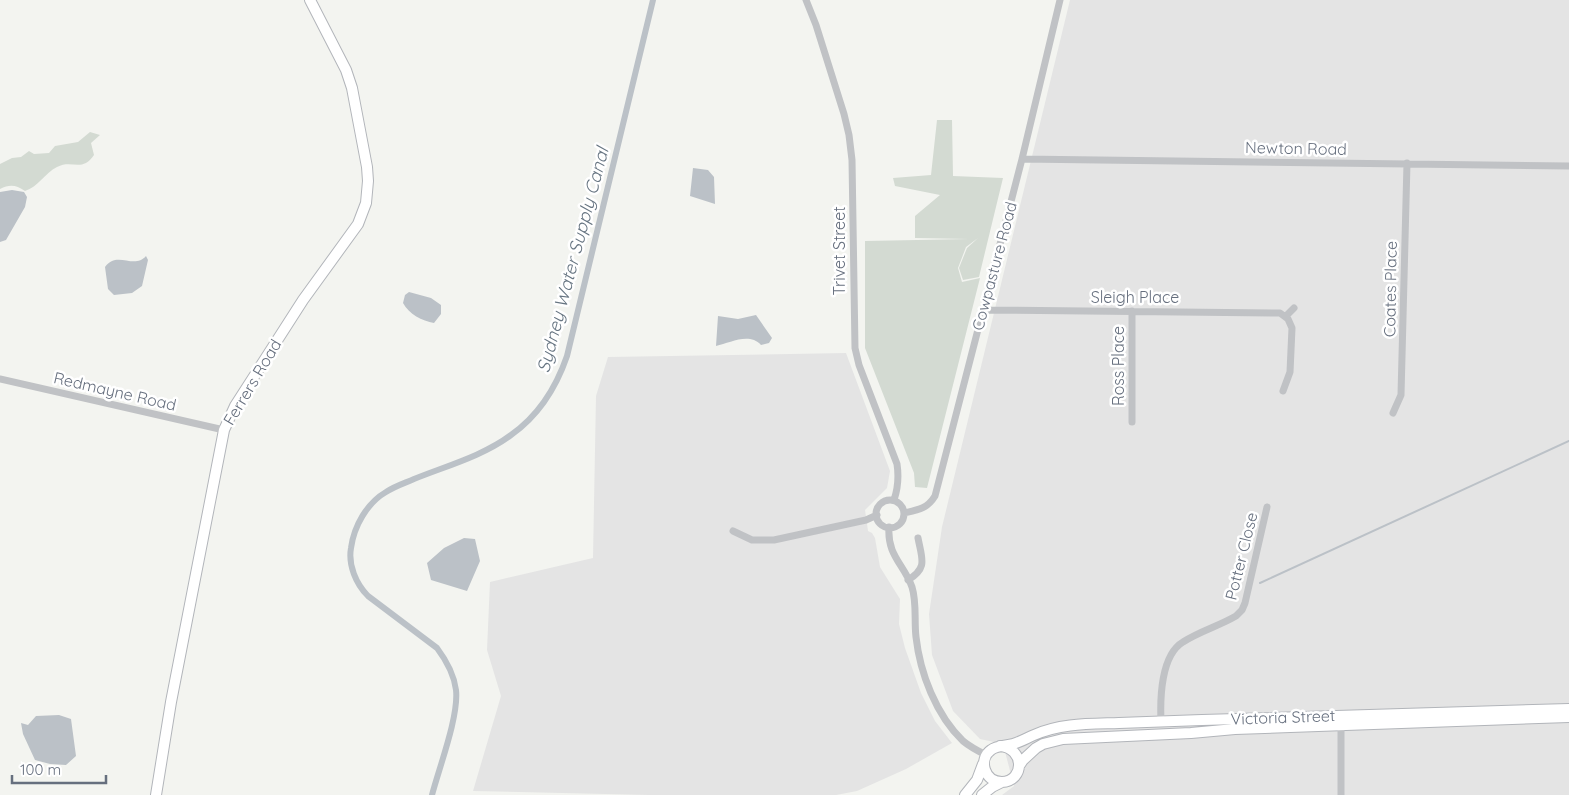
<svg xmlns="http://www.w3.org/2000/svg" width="1569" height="795" font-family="Quicksand,sans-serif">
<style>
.built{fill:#e4e4e4}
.green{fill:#d3dad2}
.water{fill:#bbc1c7}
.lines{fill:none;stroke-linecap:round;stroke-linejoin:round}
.stream{stroke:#bbc1c7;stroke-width:2}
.canal{stroke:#bbc1c7;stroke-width:6}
.secondary-casing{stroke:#b2b5ba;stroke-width:12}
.street{stroke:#c0c2c5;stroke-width:7}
.secondary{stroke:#fff;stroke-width:10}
.labels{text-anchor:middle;stroke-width:5;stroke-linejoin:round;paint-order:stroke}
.street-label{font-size:16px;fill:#666f7e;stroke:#fff}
.water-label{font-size:18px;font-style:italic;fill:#677582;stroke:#fff}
</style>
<rect width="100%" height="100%" fill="#f3f4f0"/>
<path class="built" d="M 1070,0 L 1569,0 L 1569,795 L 1002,795 L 1014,786 L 1003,744 L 980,739 L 953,711 L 932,655 L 929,614 L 942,527 Z
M 846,353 L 890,471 L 887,488 L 865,510 L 868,531 L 872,533 L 875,538 L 880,567 L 900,599 L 899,624 L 905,648 L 921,693 L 935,721 L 952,743 L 906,769 L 857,791 L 836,795 L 649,795 L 473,791 L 501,696 L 487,650 L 490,582 L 593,558 L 596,396 L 608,357 Z"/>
<path class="green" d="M 937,120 L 952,120 L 953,176 L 1003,178 L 979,277 L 963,280 L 959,268 L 967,248 L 978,238 L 966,247 L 958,268 L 962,282 L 980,278 L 927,488 L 915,487 L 914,473 L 865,348 L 865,241 L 969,239 L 915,238 L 915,216 L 940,195 L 895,186 L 893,178 L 931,175 Z
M 90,132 L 100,135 L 91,143 L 94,155 C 82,173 72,159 57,167 C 45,173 38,187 25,191 C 16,185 10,184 0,189 L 0,164 L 12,158 L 21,157 L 29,151 L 34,154 L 49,153 L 55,146 L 78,142 Z"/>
<path class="water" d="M 693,168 L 708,170 L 714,177 L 715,204 L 690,196 Z
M 12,190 L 24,192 L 27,197 L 25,207 L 6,240 L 0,242 L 0,192 Z
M 146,256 L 148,260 L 142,286 L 132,293 L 114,295 L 108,289 L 105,267 C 117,250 134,270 146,256 Z
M 409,292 L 431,298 L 441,305 L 441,314 L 434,323 C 422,321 409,314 403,303 L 405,295 Z
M 756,315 L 772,338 L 769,343 L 761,345 C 749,332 730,343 716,346 L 718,316 L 738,319 Z
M 464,538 L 475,539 L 480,561 L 467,591 L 431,580 L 427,563 L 444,548 Z
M 59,715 L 71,719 L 76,756 L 66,765 L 50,764 L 35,760 L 23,734 L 21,723 L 28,725 L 36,716 Z"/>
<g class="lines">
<path class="stream" d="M 1260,583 L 1569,441"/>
<path class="canal" d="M 432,795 C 439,768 459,716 456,690 C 454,674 446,660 437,648 L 368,596 C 356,584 348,565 351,548 C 354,526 367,503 386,492 C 395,486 405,483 414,479 C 446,466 483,456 511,435 C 538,416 556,388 567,356 L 653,0"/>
<g class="secondary-casing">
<path id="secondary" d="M 1000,746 C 1025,748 1025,781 1002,782 C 984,782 978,759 991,750 C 997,745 1006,746 1013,744 C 1020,742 1027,738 1034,735 C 1061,723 1090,724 1119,723 C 1147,722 1175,721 1202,720 C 1325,716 1447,712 1569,709
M 1019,766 L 1023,760 L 1036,748 L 1043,744 L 1063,739 L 1191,733 L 1235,729 L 1569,717
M 156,795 L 171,702 L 224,430 L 235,406 L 303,300 L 358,224 L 366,203 L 368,181 L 367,167 L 352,88 L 346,70 L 310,0
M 965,795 L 977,780 L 983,764
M 982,795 L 992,787 L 1002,782"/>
</g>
<path class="street" d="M 806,0 L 816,25 L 844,114 L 849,135 L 852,160 L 855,348 L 859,365 L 897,464 C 899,477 898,488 894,500
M 1022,159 L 1569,166
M 983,310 L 1280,313 L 1288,319 L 1292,328 L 1290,372 L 1283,391
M 1286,316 L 1294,308
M 0,379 L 224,430
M 1393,413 L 1401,395 L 1407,163
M 1132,422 L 1132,311
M876 514a14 14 0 1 1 28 0a14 14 0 1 1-28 0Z
M 904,513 C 918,510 927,509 935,496 L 1022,159 L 1060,0
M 889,527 C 887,556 904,564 912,587 C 917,603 914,621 916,637 C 920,673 936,715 963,741 C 969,746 978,751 986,755
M 733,531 L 752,540 L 774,540 L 866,520 L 877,515
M 908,580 C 928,568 922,559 918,538
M 1161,721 C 1160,698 1161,655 1183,642 C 1200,631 1219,626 1236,616 L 1242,610 L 1245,603 L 1267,507
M 1341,795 L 1341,723"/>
<use href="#secondary" class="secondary"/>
</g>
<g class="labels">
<g class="street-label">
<text transform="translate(1296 148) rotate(1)" y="6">Newton Road</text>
<text transform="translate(839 251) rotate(-90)" y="6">Trivet Street</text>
<text transform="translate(994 266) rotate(-75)" y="6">Cowpasture Road</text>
<text transform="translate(1390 289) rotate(-89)" y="6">Coates Place</text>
<text x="1135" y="303">Sleigh Place</text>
<text transform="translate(1118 366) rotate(-90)" y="6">Ross Place</text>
<text transform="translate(252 382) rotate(-59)" y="6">Ferrers Road</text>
<text transform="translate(115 391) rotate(13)" y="6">Redmayne Road</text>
<text transform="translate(1241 556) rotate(-76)" y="6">Potter Close</text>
<text transform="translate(1283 717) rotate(-2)" y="6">Victoria Street</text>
</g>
<g class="water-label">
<text transform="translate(573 260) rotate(-75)" y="6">Sydney Water Supply Canal</text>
</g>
</g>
<path d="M12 775v8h94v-8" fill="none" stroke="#666f7e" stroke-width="2.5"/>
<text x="20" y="775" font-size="15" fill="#666f7e" stroke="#ffffff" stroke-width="4" paint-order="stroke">100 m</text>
</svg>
